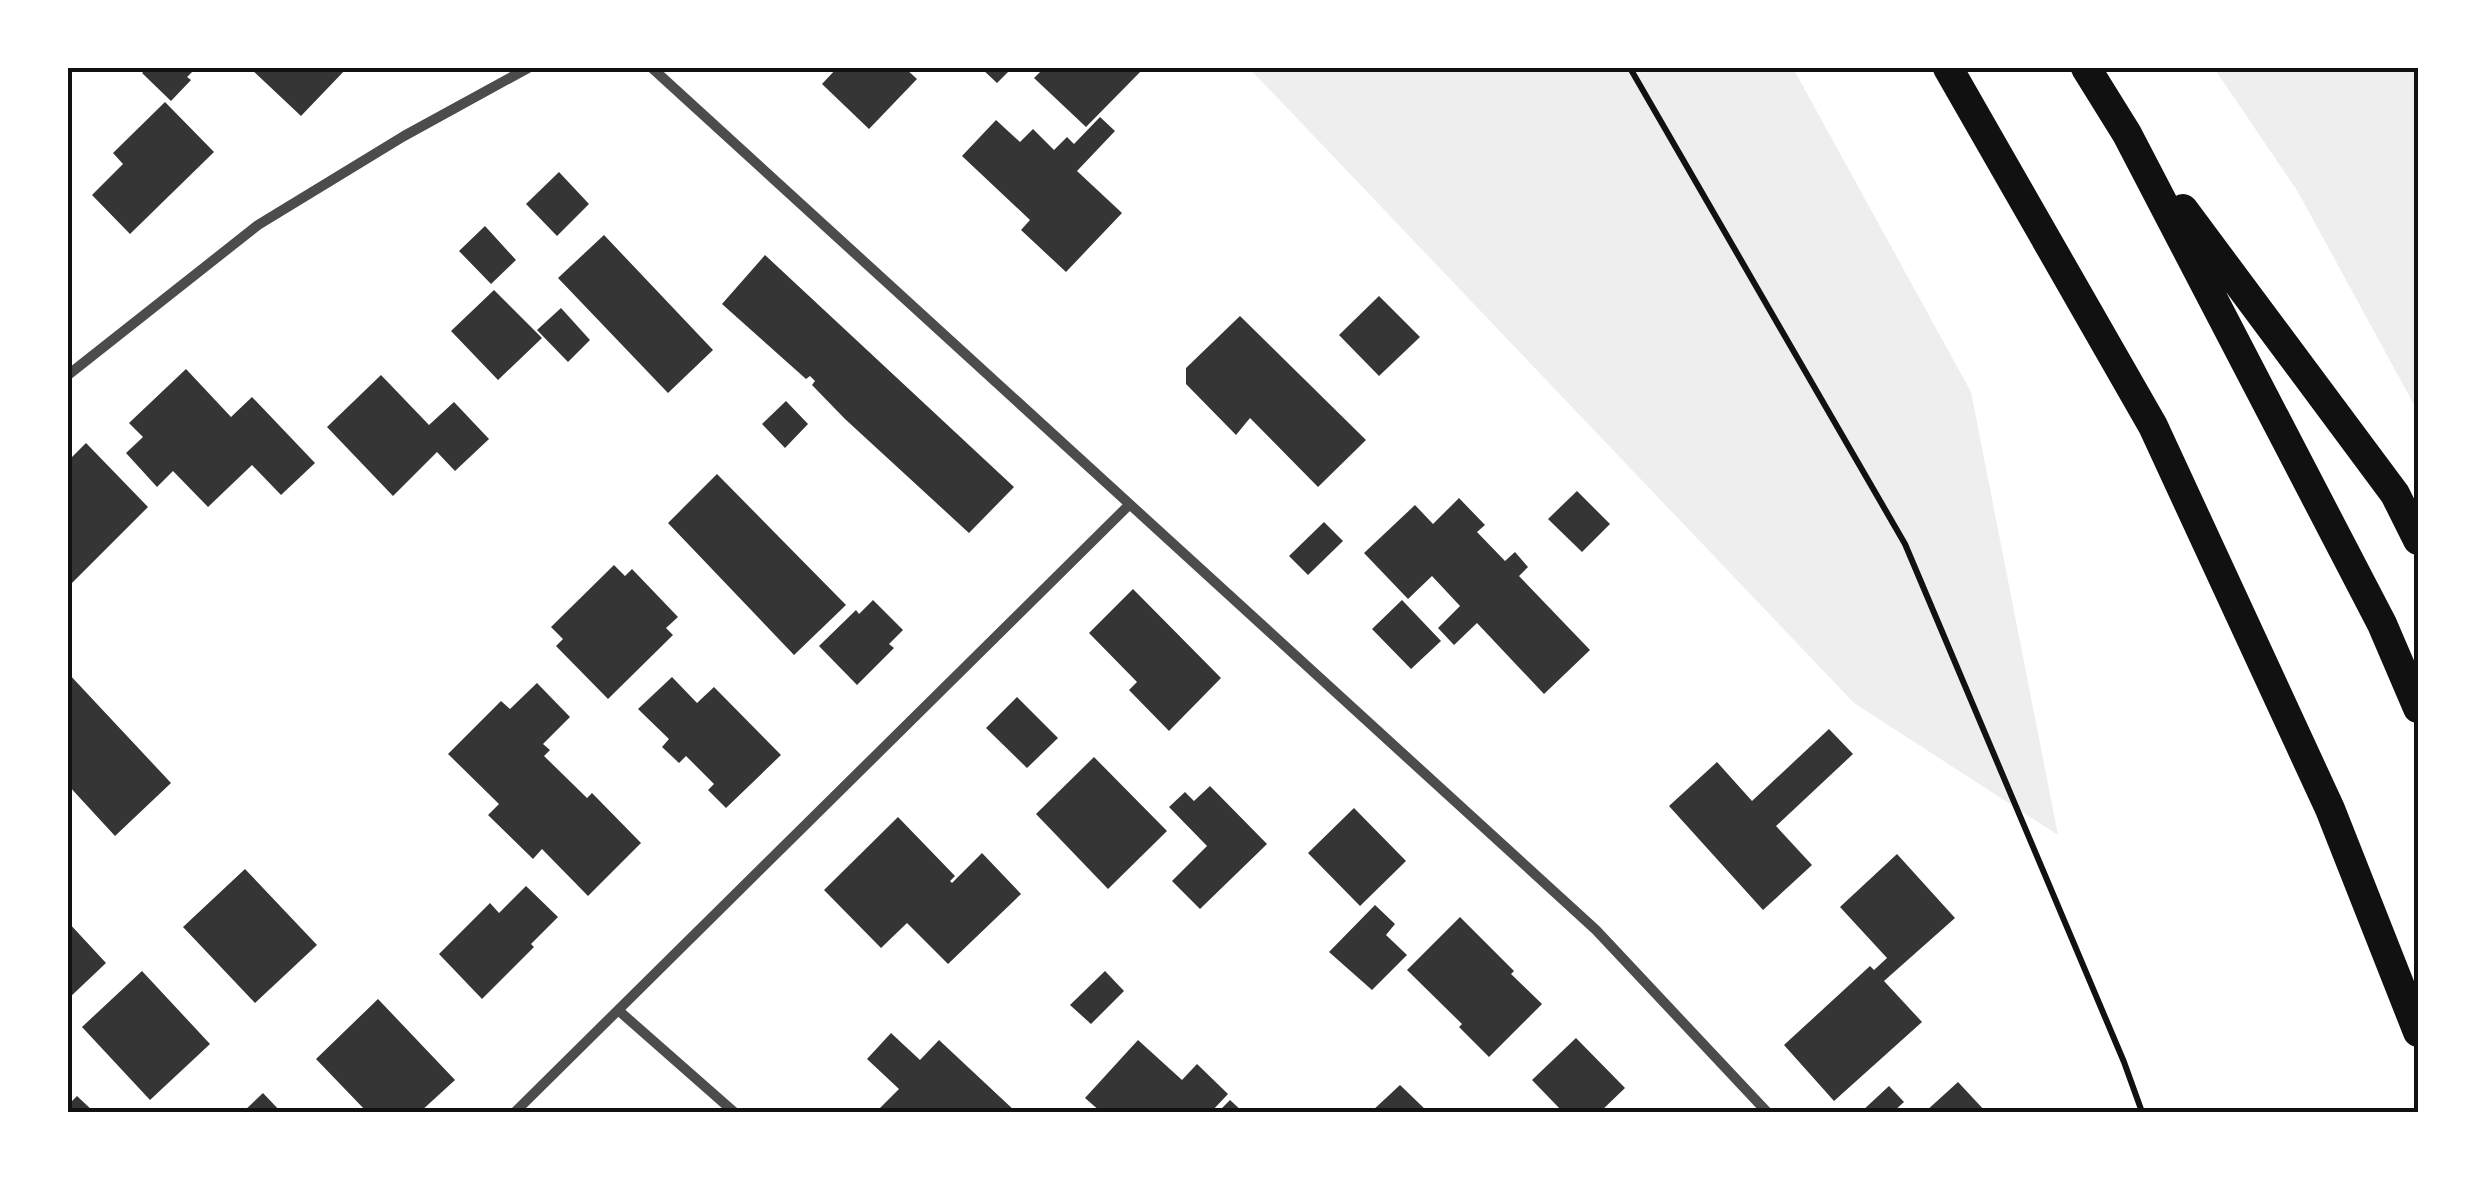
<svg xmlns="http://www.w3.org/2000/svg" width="2486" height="1180" font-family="'Golos Text',sans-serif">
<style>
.green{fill:#eee}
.building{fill:#353535}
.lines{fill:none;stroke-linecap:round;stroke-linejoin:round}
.path{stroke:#111;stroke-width:6}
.minor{stroke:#4c4c4c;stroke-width:10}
.motorway{stroke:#111;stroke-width:30}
.neatline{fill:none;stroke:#111;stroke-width:4}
</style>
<rect width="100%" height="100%" fill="#fff"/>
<path class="green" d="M 1249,68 L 1793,68 L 1971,392 L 2058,835 L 1854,703 Z
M 2214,68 L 2418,68 L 2418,412 L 2298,192 Z"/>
<path class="building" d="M 147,68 L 196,68 L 187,77 L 191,80 L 171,101 L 142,73 Z
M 250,68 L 347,68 L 301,116 Z
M 837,68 L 905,68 L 917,79 L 869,129 L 822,84 Z
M 981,68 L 1012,68 L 997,83 Z
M 1044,68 L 1144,68 L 1086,127 L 1034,78 Z
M 165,102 L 214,152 L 130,234 L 92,195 L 123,164 L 113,153 Z
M 1100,117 L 1115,131 L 1077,171 L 1122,213 L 1066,272 L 1021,230 L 1030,220 L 962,156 L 996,120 L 1020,142 L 1033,129 L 1054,150 L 1067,137 L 1074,144 Z
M 559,172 L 589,204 L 557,236 L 526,204 Z
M 485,226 L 516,260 L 491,284 L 459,251 Z
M 604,235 L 713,350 L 668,393 L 558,278 Z
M 765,255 L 1014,487 L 969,533 L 845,419 L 812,385 L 815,381 L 810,376 L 806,379 L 722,304 Z
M 494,290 L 542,338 L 498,380 L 451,331 Z
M 1379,296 L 1420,337 L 1379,376 L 1339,335 Z
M 561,308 L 590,340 L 568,362 L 537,330 Z
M 1240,316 L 1366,440 L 1318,487 L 1250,418 L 1236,435 L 1186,384 L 1186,368 Z
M 186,369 L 231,417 L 252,397 L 315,463 L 281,495 L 252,465 L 208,507 L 173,471 L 157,487 L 126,453 L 143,437 L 129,423 Z
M 381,375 L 429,425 L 454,402 L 489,439 L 455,471 L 437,452 L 393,496 L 327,427 Z
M 786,401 L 808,424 L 785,448 L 762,424 Z
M 86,443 L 148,507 L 68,587 L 68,461 Z
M 717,474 L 846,605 L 794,655 L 668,523 Z
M 1577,491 L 1610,524 L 1582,552 L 1548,519 Z
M 1459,498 L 1485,525 L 1477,532 L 1505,561 L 1515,552 L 1528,567 L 1519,576 L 1590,650 L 1544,694 L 1477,623 L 1454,645 L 1438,628 L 1460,606 L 1432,576 L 1408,599 L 1364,553 L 1415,505 L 1433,524 Z
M 1324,522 L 1343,541 L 1308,575 L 1289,556 Z
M 614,565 L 625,576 L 632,569 L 678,617 L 666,628 L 673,635 L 608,699 L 556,646 L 563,639 L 551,627 Z
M 1133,589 L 1221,678 L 1169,731 L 1129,690 L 1137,682 L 1089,633 Z
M 873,600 L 903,630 L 889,644 L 894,648 L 857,685 L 819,646 L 856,610 L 859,614 Z
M 1402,600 L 1441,641 L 1411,669 L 1372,629 Z
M 68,673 L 171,783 L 115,836 L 68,785 Z
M 672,677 L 697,703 L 714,687 L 781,755 L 726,808 L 708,790 L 714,784 L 686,756 L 679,763 L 662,747 L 669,739 L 638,709 Z
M 537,683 L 570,717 L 543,744 L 550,750 L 544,756 L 587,798 L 592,793 L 641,843 L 588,896 L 542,849 L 533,859 L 488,815 L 499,804 L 448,754 L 501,701 L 510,709 Z
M 1017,697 L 1058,738 L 1027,768 L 986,728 Z
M 1829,729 L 1853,754 L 1776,826 L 1812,865 L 1763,910 L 1669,806 L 1717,762 L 1752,801 Z
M 1094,757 L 1167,831 L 1108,889 L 1036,814 Z
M 1210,786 L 1267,844 L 1200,909 L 1172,881 L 1207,846 L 1169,807 L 1185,792 L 1194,801 Z
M 1354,808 L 1406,861 L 1360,906 L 1308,853 Z
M 898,817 L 955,876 L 950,881 L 952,883 L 982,853 L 1021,894 L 948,964 L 907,923 L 881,948 L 824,890 Z
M 1897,854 L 1955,918 L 1884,981 L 1922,1022 L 1834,1101 L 1784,1045 L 1870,966 L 1874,970 L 1887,958 L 1840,907 Z
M 245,869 L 317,945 L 255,1003 L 183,927 Z
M 526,886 L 558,917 L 531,944 L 534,947 L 482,999 L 439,954 L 490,903 L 499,913 Z
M 1375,905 L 1395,924 L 1386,935 L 1407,955 L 1372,990 L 1329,952 Z
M 1460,917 L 1514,971 L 1511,974 L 1542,1004 L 1489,1057 L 1459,1027 L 1462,1024 L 1407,970 Z
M 68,922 L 106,963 L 68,999 Z
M 142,971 L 210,1044 L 150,1100 L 82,1027 Z
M 1105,971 L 1124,991 L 1091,1024 L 1070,1005 Z
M 378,999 L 455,1080 L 420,1112 L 367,1112 L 316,1059 Z
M 891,1033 L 920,1060 L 939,1040 L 1016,1112 L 876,1112 L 899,1089 L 867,1059 Z
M 1576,1038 L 1625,1088 L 1600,1112 L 1563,1112 L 1532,1080 Z
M 1138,1040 L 1182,1080 L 1197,1064 L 1228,1094 L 1211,1112 L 1101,1112 L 1085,1098 Z
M 1958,1082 L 1986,1112 L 1925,1112 Z
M 1400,1085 L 1428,1112 L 1371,1112 Z
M 1889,1086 L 1904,1102 L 1893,1112 L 1861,1112 Z
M 263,1093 L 281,1112 L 243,1112 Z
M 77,1096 L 94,1112 L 68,1112 L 68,1105 Z
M 1230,1100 L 1243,1112 L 1218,1112 Z"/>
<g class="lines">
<path class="path" d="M 1630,68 L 1905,544 L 2124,1062 L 2142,1112"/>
<path class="minor" d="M 652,68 L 1596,930 L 1767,1112
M 68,375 L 258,225 L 404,136 L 528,68
M 618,1010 L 734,1112
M 515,1112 L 1129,505"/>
<path class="motorway" d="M 1948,68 L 2153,426 L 2330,809 L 2418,1032
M 2086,68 L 2127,134 L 2382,624 L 2418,708
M 2183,209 L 2395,494 L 2418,540"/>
</g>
<rect width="2486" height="1180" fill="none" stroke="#ffffff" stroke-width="140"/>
<rect x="70" y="70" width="2346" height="1040" class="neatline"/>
</svg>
